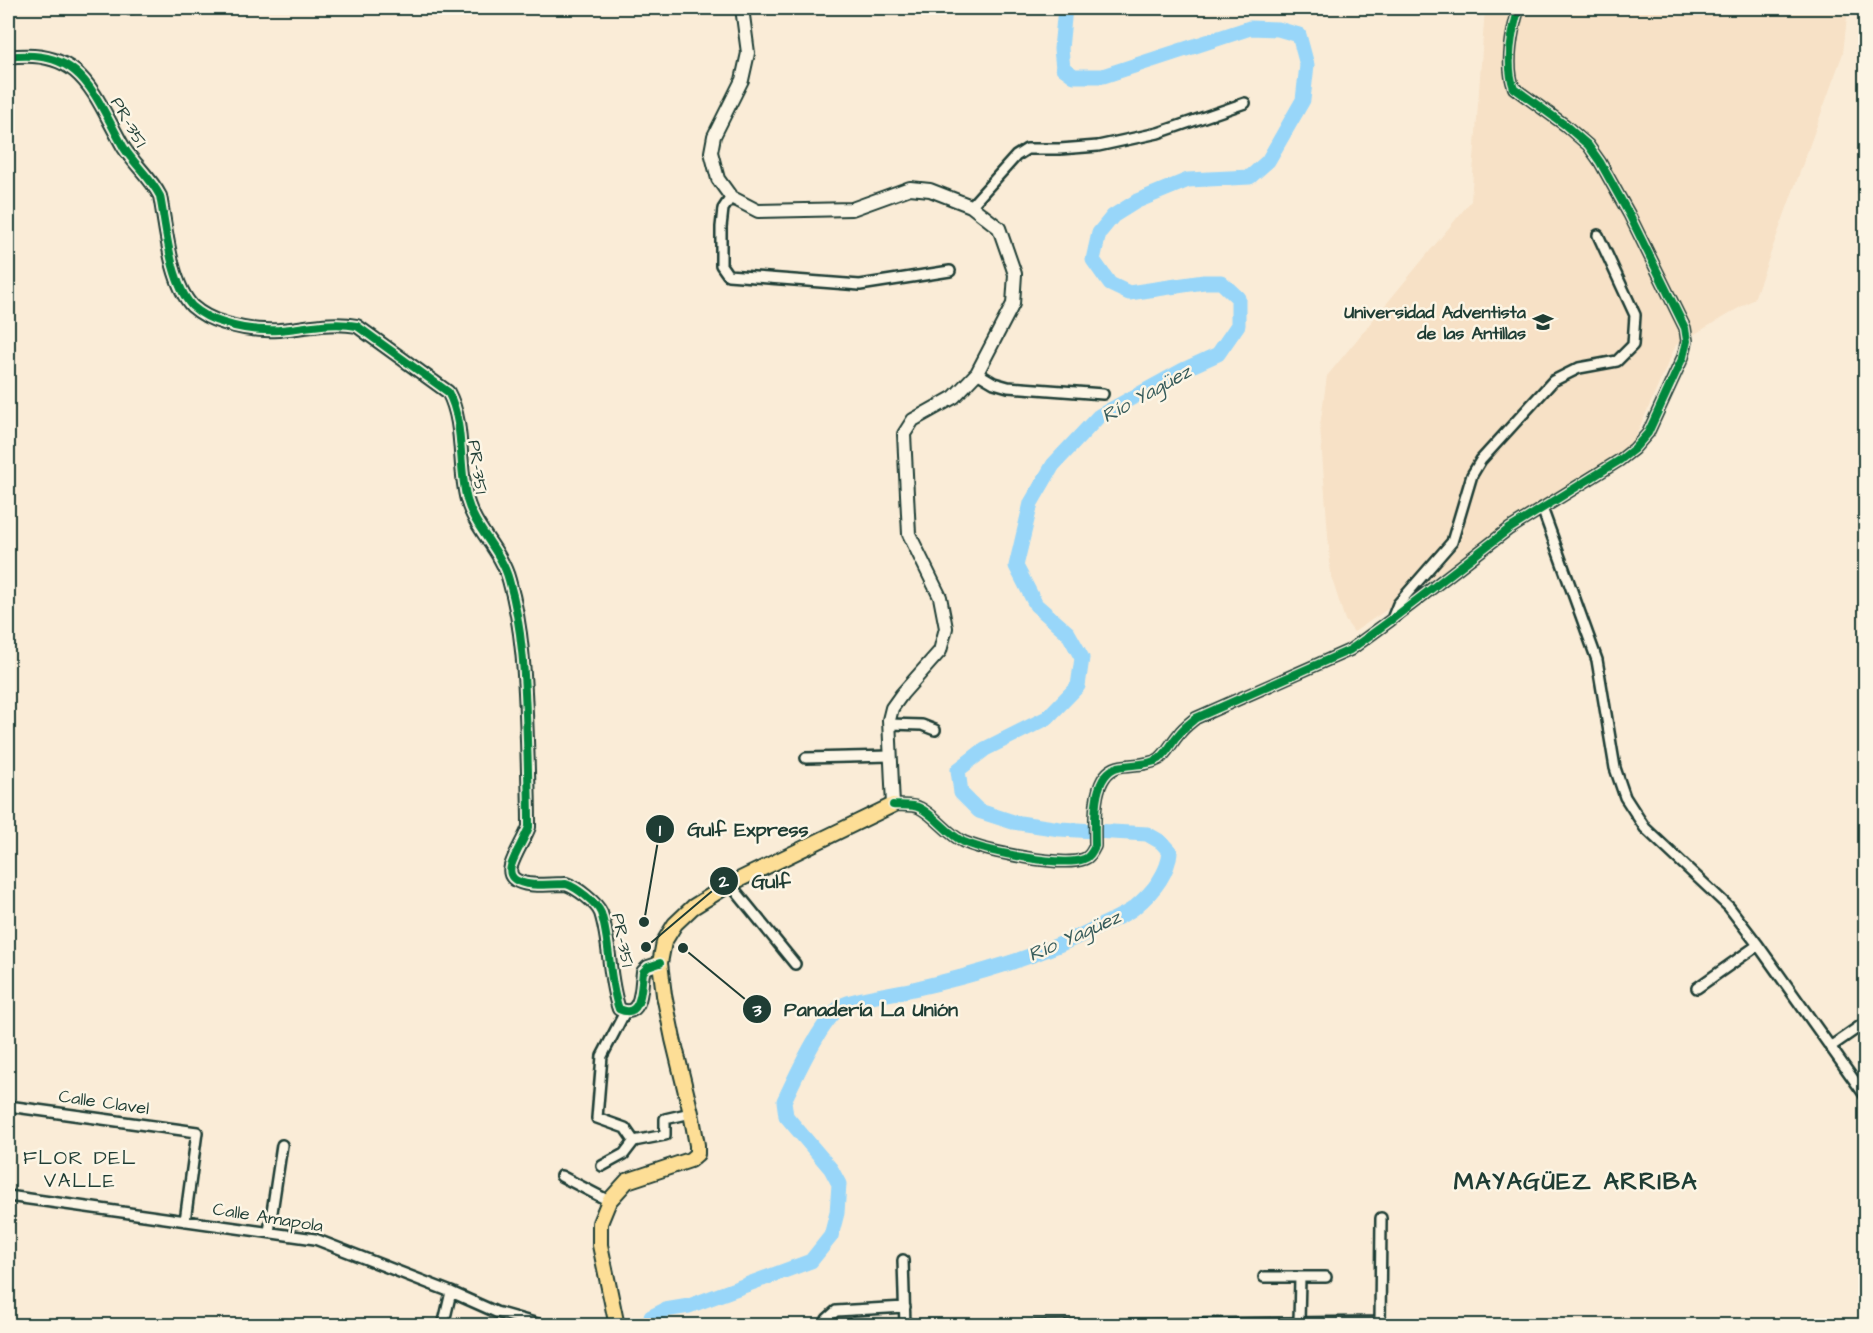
<svg xmlns="http://www.w3.org/2000/svg" width="1873" height="1333" font-family="'Architects Daughter',sans-serif">
<style>
.built{fill:#f7e1c6}
.lines{fill:none;stroke-linecap:round;stroke-linejoin:round}
.river{stroke:#98d6f9;stroke-width:15}
.street-casing{stroke:#1f3d34;stroke-width:14}
.secondary-casing{stroke:#1f3d34;stroke-width:16}
.primary-casing{stroke:#1f3d34;stroke-width:18}
.street{stroke:#fcf5e5;stroke-width:9}
.secondary{stroke:#fcf5e5;stroke-width:12}
.primary{stroke:#fdde96;stroke-width:14}
.cycleway-casing{stroke:#fcf5e5;stroke-width:11}
.cycleway{stroke:#00873e;stroke-width:8}
.labels{text-anchor:middle;stroke-width:5;stroke-linejoin:round;paint-order:stroke}
.street-label{font-size:18px;fill:#1f3d34;stroke:#fcf5e5}
.poi-label{font-size:18px;font-weight:bold;fill:#1f3d34;stroke:#fcf5e5;text-anchor:end}
.water-label{font-size:20px;font-style:italic;fill:#375c5b;stroke:#fcf5e5}
.neighbourhood-label{font-size:20px;letter-spacing:1.5px;fill:#1f3d34;stroke:#fcf5e5}
.district-label{font-size:24px;font-weight:bold;letter-spacing:1.5px;fill:#1f3d34;stroke:#fcf5e5}
.leader{fill:none;stroke:#1f3d34;stroke-width:2}
.callout-dot{fill:#1f3d34;stroke:#fcf5e5;stroke-width:2}
.mark-label{font-size:18px;text-anchor:middle;font-weight:bold;fill:#fff}
.callout-label{font-size:20px;text-anchor:middle;font-weight:bold;fill:#1f3d34;stroke:#fcf5e5;stroke-width:5;stroke-linejoin:round;paint-order:stroke}
</style>
<rect width="100%" height="100%" fill="#faecd7"/>
<filter id="ink" filterUnits="userSpaceOnUse"><feTurbulence type="fractalNoise" baseFrequency=".0167" numOctaves="2"/><feDisplacementMap in="SourceGraphic" scale="12" xChannelSelector="R" yChannelSelector="G"/><feConvolveMatrix kernelMatrix="1 2 1 2 8 2 1 2 1" color-interpolation-filters="sRGB"/></filter>
<g filter="url(#ink)">
<path class="built" d="M 1485,8 L 1848,8 L 1843,53 L 1754,299 L 1676,345 L 1632,445 L 1584,477 L 1529,509 L 1433,578 L 1354,632 L 1345,620 L 1331,576 L 1320,426 L 1327,376 L 1471,201 Z"/>
<g class="lines">
<path class="river" d="M 647,1326 L 651,1317 L 665,1310 L 689,1306 L 811,1261 L 831,1236 L 837,1213 L 839,1184 L 831,1169 L 786,1116 L 784,1101 C 796,1076 821,1020 843,1005 C 853,999 895,993 909,990 C 975,975 1042,956 1102,925 C 1112,920 1125,915 1134,908 C 1151,894 1168,874 1170,852 L 1161,842 L 1147,834 L 1060,829 L 1013,822 L 979,811 L 961,793 L 958,770 L 985,749 L 1047,718 L 1078,686 L 1082,658 L 1068,633 L 1036,605 L 1016,566 L 1031,503 L 1053,465 L 1099,416 L 1183,370 L 1218,354 L 1238,325 L 1238,298 L 1221,282 L 1204,282 L 1129,293 L 1110,284 L 1093,260 L 1099,233 L 1113,216 L 1137,201 L 1188,180 L 1250,177 L 1268,161 L 1303,100 L 1307,65 L 1299,35 L 1278,29 L 1250,28 L 1103,76 L 1074,76 L 1063,68 L 1061,49 L 1065,8"/>
<g class="street-casing">
<path id="street" d="M 121,8 L 132,8
M 731,197 L 723,209 L 721,227 L 721,265 L 728,275 L 860,285 L 950,271
M 971,206 L 1016,156 L 1027,149 L 1060,149 L 1098,146 L 1158,133 L 1245,103
M 977,373 L 994,383 L 1008,387 L 1103,394
M 1542,508 L 1597,660 L 1615,768 L 1625,797 L 1645,828 L 1729,907 L 1758,945 L 1866,1097
M 1392,619 L 1398,604 L 1452,542 L 1472,475 L 1481,460 L 1553,381 L 1579,368 L 1617,361 L 1633,345 L 1635,315 L 1598,235
M 889,724 L 922,725 L 935,730
M 806,758 L 891,756
M 893,805 C 901,806 913,804 920,808 C 936,816 948,835 964,842 C 986,851 1062,868 1084,859 C 1090,857 1092,852 1095,846 C 1095,822 1091,775 1118,767 C 1131,764 1147,766 1159,759 C 1167,753 1172,742 1179,734 C 1184,727 1190,723 1196,718 L 1350,650 L 1391,620 L 1509,529 L 1620,460 L 1634,449 L 1648,433 L 1683,357 L 1687,341 L 1685,328 L 1629,214 L 1600,162 L 1588,145 L 1565,125 L 1514,88 C 1505,66 1512,30 1519,8
M 730,884 L 795,964
M 1697,988 L 1758,945
M 625,1012 L 602,1056 L 597,1118 L 625,1128 L 634,1141
M 1830,1047 L 1866,1022
M 8,1106 L 197,1132 L 185,1221
M 602,1166 L 624,1154 L 634,1141 L 665,1135 L 665,1119 L 691,1113
M 561,1176 L 609,1201
M 8,1196 L 315,1239 L 451,1292 L 496,1312 L 545,1326
M 269,1232 L 282,1145
M 903,1260 L 905,1326
M 1264,1277 L 1326,1277
M 1299,1322 L 1300,1277
M 8,1325 L 8,1326
M 443,1326 L 451,1292
M 827,1326 L 827,1319 L 836,1311 L 905,1307
M 1010,1326 L 1380,1322
M 1380,1326 L 1381,1218"/>
</g>
<g class="secondary-casing">
<path id="secondary" d="M 742,8 L 748,53 L 742,80 L 714,136 L 711,152 L 718,179 L 731,197 L 758,211 L 852,209 L 910,188 L 930,190 L 971,206 L 999,228 L 1015,274 L 1013,304 L 977,373 L 954,397 L 913,420 L 904,434 L 909,534 L 940,597 L 946,628 L 940,651 L 902,694 L 892,708 L 889,720 L 893,805
M 8,57 C 83,47 93,94 124,148 C 135,165 151,178 160,196 C 166,227 170,282 192,306 C 201,314 213,320 224,323 C 242,329 260,331 279,330 C 305,328 331,321 357,326 L 448,392 C 465,423 458,466 467,500 C 475,529 501,550 509,580 C 524,632 525,687 527,740 C 528,769 529,798 529,827 C 524,840 515,853 511,866 C 504,891 553,884 566,884 C 576,887 597,903 601,913 C 611,944 608,979 619,1009 C 643,1020 641,986 643,972 L 648,967 L 660,963"/>
</g>
<g class="primary-casing">
<path id="primary" d="M 617,1326 L 600,1245 L 600,1223 L 609,1201 L 627,1181 L 690,1160 L 697,1154 L 697,1145 L 691,1113 L 673,1039 L 664,995 L 660,963 L 664,942 L 675,924 L 693,907 L 730,884 L 893,805"/>
</g>
<use href="#street" class="street"/>
<use href="#secondary" class="secondary"/>
<use href="#primary" class="primary"/>
<g class="cycleway-casing">
<path id="cycleway" d="M 8,57 C 83,47 93,94 124,148 C 135,165 151,178 160,196 C 166,227 170,282 192,306 C 201,314 213,320 224,323 C 242,329 260,331 279,330 C 305,328 331,321 357,326 L 448,392 C 465,423 458,466 467,500 C 475,529 501,550 509,580 C 524,632 525,687 527,740 C 528,769 529,798 529,827 C 524,840 515,853 511,866 C 504,891 553,884 566,884 C 576,887 597,903 601,913 C 611,944 608,979 619,1009 C 643,1020 641,986 643,972 L 648,967 L 660,963
M 893,805 C 901,806 913,804 920,808 C 936,816 948,835 964,842 C 986,851 1062,868 1084,859 C 1090,857 1092,852 1095,846 C 1095,822 1091,775 1118,767 C 1131,764 1147,766 1159,759 C 1167,753 1172,742 1179,734 C 1184,727 1190,723 1196,718 L 1350,650 L 1391,620 L 1509,529 L 1620,460 L 1634,449 L 1648,433 L 1683,357 L 1687,341 L 1685,328 L 1629,214 L 1600,162 L 1588,145 L 1565,125 L 1514,88 C 1505,66 1512,30 1519,8"/>
</g>
<use href="#cycleway" class="cycleway"/>
</g>
</g>
<defs>
<g id="university-bare" transform="scale(1.62)"><path d="M0-5L7-2L0 1L-7-2ZM-4 1L0 2.5L4 1V4Q0 6-4 4Z" fill="#1f3d34" stroke="#fcf5e5" stroke-width="2.5" paint-order="stroke"/></g>
</defs>
<g fill-rule="evenodd">
<use href="#university-bare" x="1543" y="322"/>
</g>
<g class="labels">
<g class="street-label">
<text transform="translate(129 122) rotate(60)" y="6">PR-351</text>
<text transform="translate(478 467) rotate(82)" y="6">PR-351</text>
<text transform="translate(623 940) rotate(79)" y="6">PR-351</text>
<text transform="translate(104 1102) rotate(8)" y="6">Calle Clavel</text>
<text transform="translate(268 1217) rotate(9)" y="6">Calle Amapola</text>
</g>
<g class="poi-label">
<text x="1526" y="318">Universidad Adventista<tspan x="1526" dy="21">de las Antillas</tspan></text>
</g>
<g class="water-label">
<text transform="translate(1146 393) rotate(-29)" y="7">Río Yagüez</text>
<text transform="translate(1074 935) rotate(-24)" y="7">Río Yagüez</text>
</g>
<g class="neighbourhood-label">
<text x="80" y="1164">FLOR DEL<tspan x="80" dy="23">VALLE</tspan></text>
</g>
<g class="district-label">
<text x="1576" y="1189">MAYAGÜEZ ARRIBA</text>
</g>
</g>
<path class="leader" d="M644 922L660 829M646 947L724 881M683 948L757 1009"/>
<g class="callout-dot">
<circle cx="644" cy="922" r="6"/>
<circle cx="646" cy="947" r="6"/>
<circle cx="683" cy="948" r="6"/>
<circle cx="660" cy="829" r="15"/>
<circle cx="724" cy="881" r="15"/>
<circle cx="757" cy="1009" r="15"/>
</g>
<g class="mark-label">
<text x="660" y="836">1</text>
<text x="724" y="887">2</text>
<text x="757" y="1016">3</text>
</g>
<g class="callout-label">
<text x="748" y="836">Gulf Express</text>
<text x="771" y="888">Gulf</text>
<text x="871" y="1016">Panadería La Unión</text>
</g>
<rect width="1873" height="1333" fill="none" stroke="#fcf5e5" stroke-width="30"/>
<rect x="15" y="15" width="1843" height="1303" fill="none" stroke="#1f3d34" stroke-width="2" filter="url(#ink)"/>
</svg>
